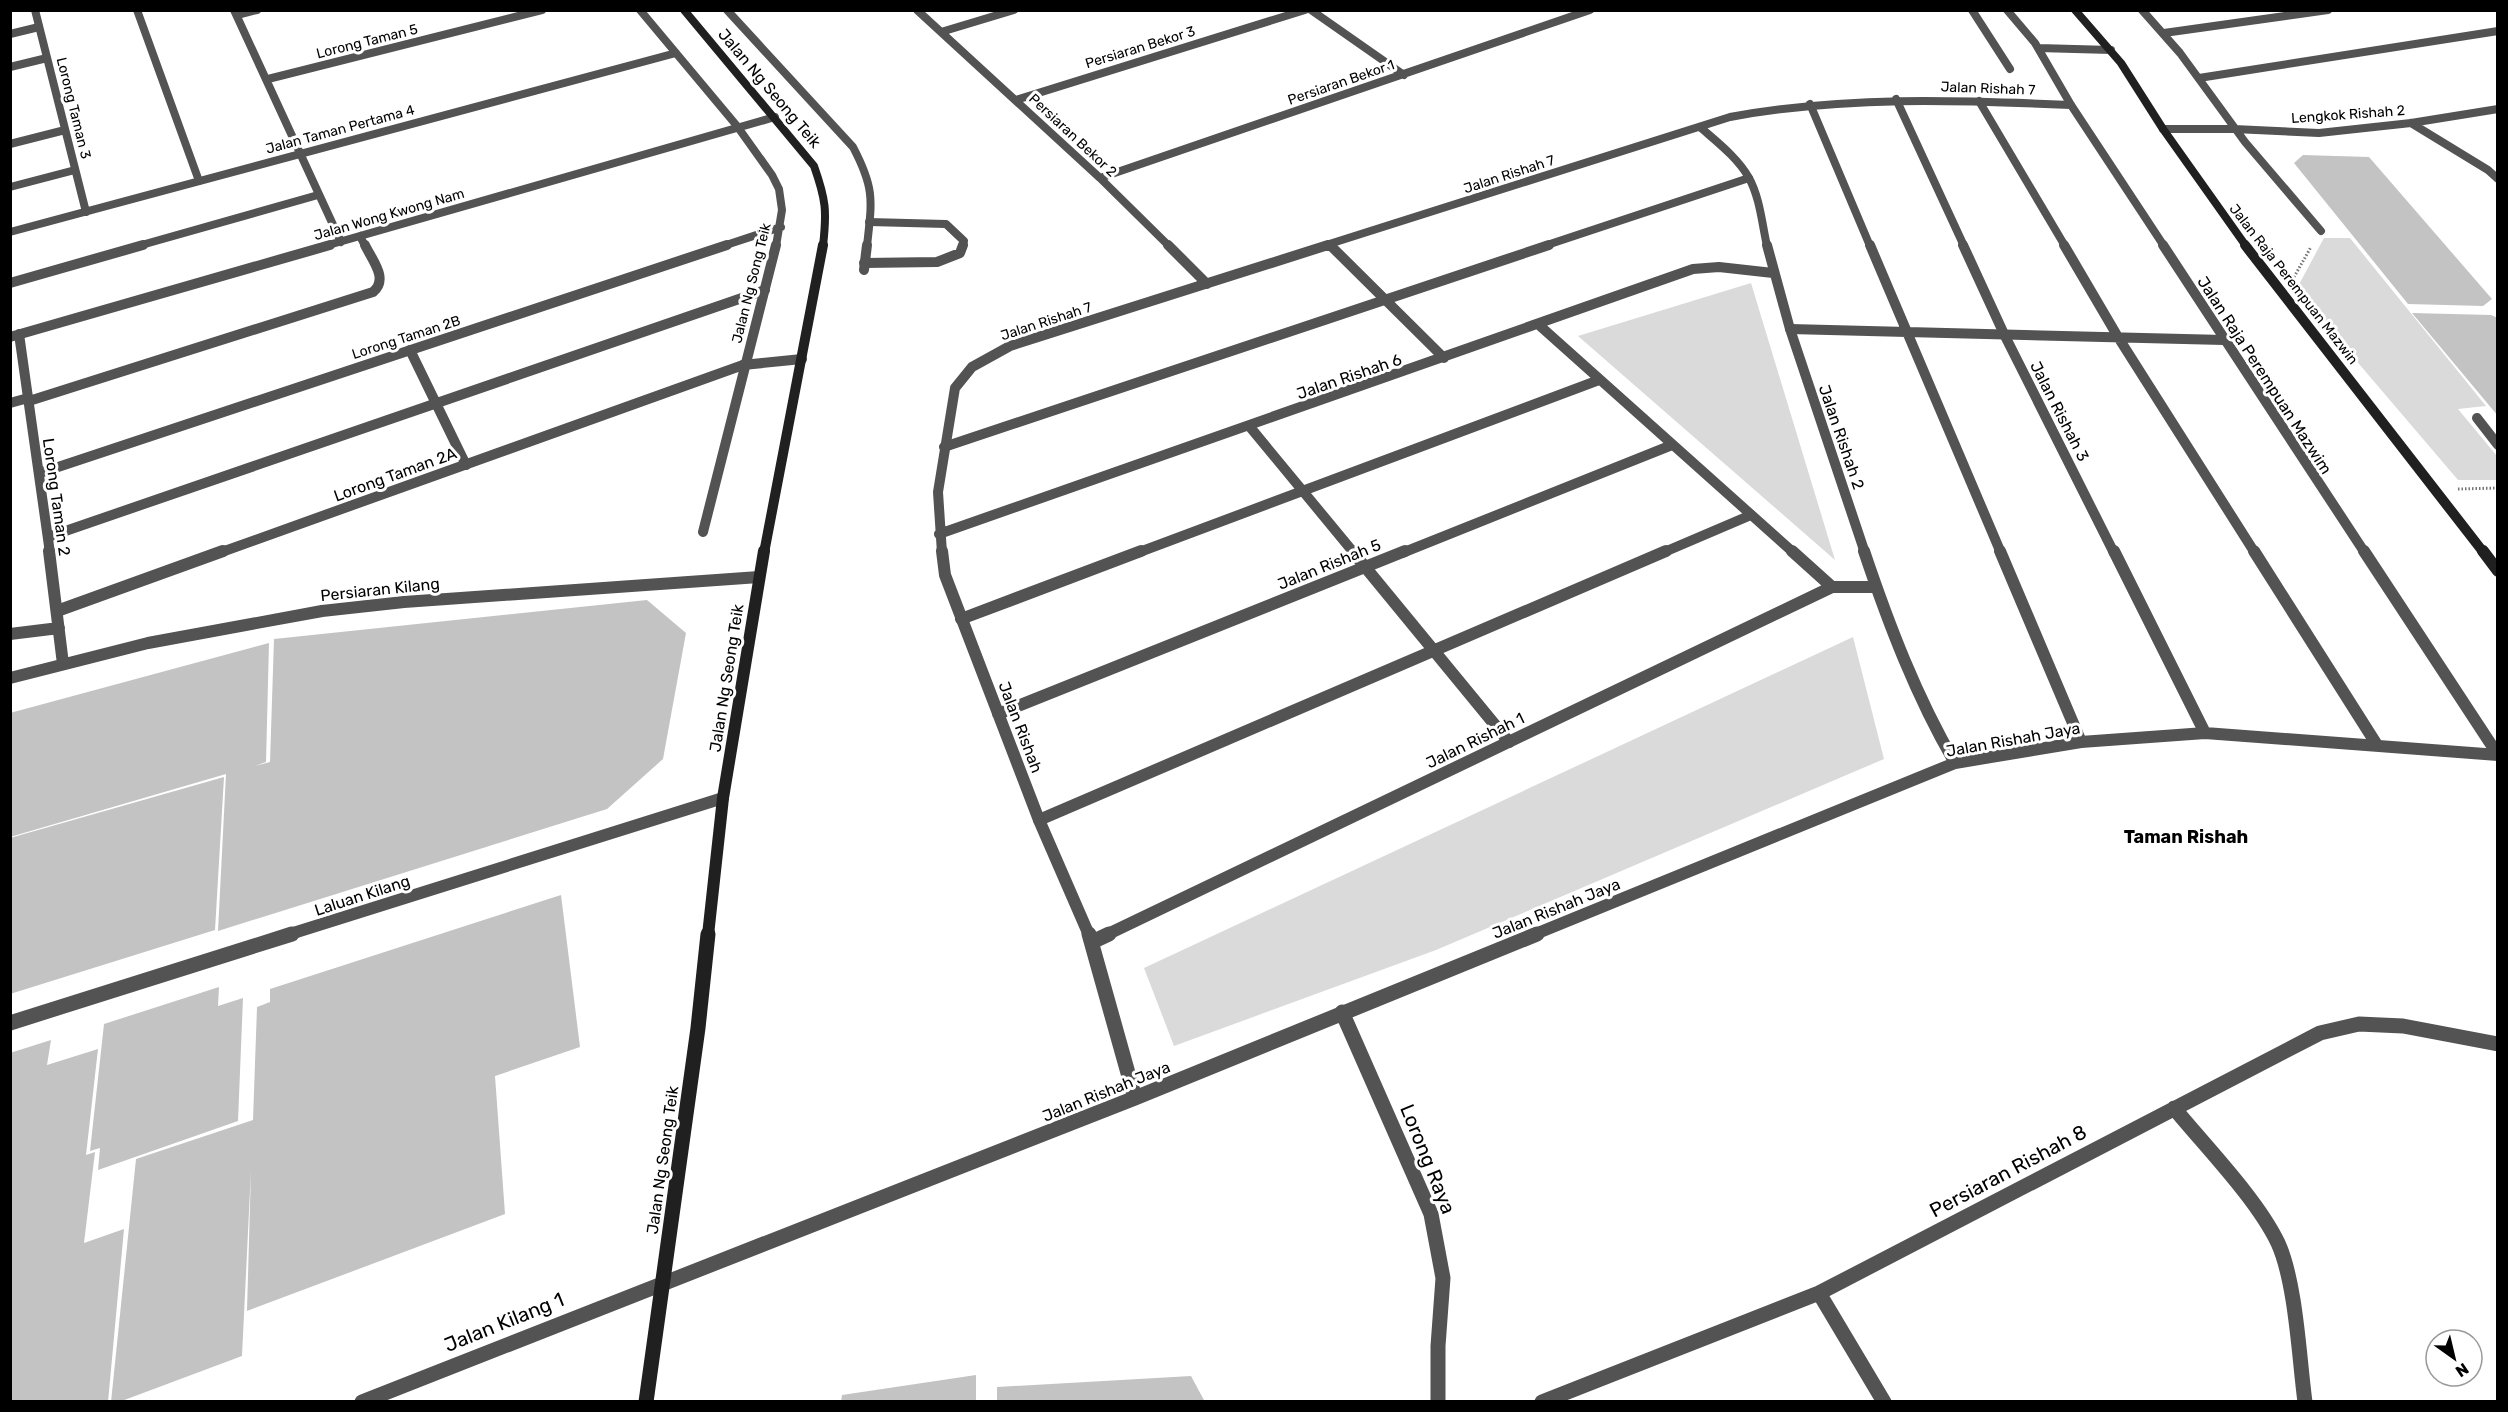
<svg xmlns="http://www.w3.org/2000/svg" width="2508" height="1412" font-family="Rubik,sans-serif">
<style>
.green{fill:#dadada}
.building{fill:#c3c3c3}
.lines{fill:none;stroke-linecap:round;stroke-linejoin:round}
.path{stroke:#757575;stroke-width:3;stroke-dasharray:1.5 2;stroke-linecap:butt}
.service-far2{stroke:#535353;stroke-width:8}
.service-far1{stroke:#535353;stroke-width:10}
.service{stroke:#535353;stroke-width:12}
.minor-far3{stroke:#535353;stroke-width:8}
.minor-far2{stroke:#535353;stroke-width:10}
.minor-far1{stroke:#535353;stroke-width:12}
.minor{stroke:#535353;stroke-width:15}
.secondary-far3{stroke:#202020;stroke-width:8}
.secondary-far2{stroke:#202020;stroke-width:10}
.secondary-far1{stroke:#202020;stroke-width:12}
.secondary{stroke:#202020;stroke-width:15}
.labels{text-anchor:middle;stroke-width:6;stroke-linejoin:round;paint-order:stroke}
.far-street-label{font-size:14px;fill:#000;stroke:#fff}
.street-label{font-size:16px;fill:#000;stroke:#fff}
.neighbourhood-label{font-size:18px;font-weight:bold;fill:#000;stroke:#fff}
.near-street-label{font-size:20px;fill:#000;stroke:#fff}
</style>
<rect width="100%" height="100%" fill="#fff"/>
<path class="green" d="M 2324,238 L 2350,238 L 2486,406 L 2458,409 L 2497,456 L 2497,480 L 2458,480 L 2296,290 Z
M 1751,283 L 1835,560 L 1578,336 Z
M 1853,637 L 1884,759 L 1436,950 L 1174,1046 L 1144,968 Z"/>
<path class="building" d="M 2303,155 L 2369,157 L 2492,299 L 2483,306 L 2408,304 L 2294,163 Z
M 2412,313 L 2491,315 L 2498,318 L 2498,416 Z
M 647,600 L 686,633 L 663,759 L 607,809 L 218,931 L 226,774 L 10,837 L 10,713 L 269,643 L 266,762 L 255,766 L 270,762 L 274,639 Z
M 224,777 L 215,930 L 10,994 L 10,838 Z
M 561,895 L 580,1047 L 495,1076 L 505,1214 L 247,1311 L 251,1170 L 242,1356 L 119,1402 L 111,1402 L 136,1159 L 253,1120 L 257,1007 L 270,1002 L 270,989 Z
M 219,987 L 218,1006 L 243,998 L 238,1121 L 98,1170 L 100,1148 L 90,1151 L 104,1024 Z
M 51,1040 L 47,1065 L 98,1049 L 86,1155 L 95,1152 L 84,1243 L 124,1229 L 108,1402 L 10,1402 L 10,1053 Z
M 976,1375 L 976,1402 L 841,1402 L 842,1395 Z
M 1191,1376 L 1205,1402 L 997,1402 L 997,1387 Z"/>
<g class="lines">
<path class="path" d="M 2294,277 L 2311,247
M 2458,489 L 2498,488"/>
<path class="service-far2" d="M 137,10 L 199,181
M 1972,10 L 2010,69
M 10,34 L 39,27
M 2199,78 L 2498,31
M 1979,101 L 2065,246
M 1810,104 L 1870,246
M 10,187 L 75,170
M 869,222 L 946,224 L 964,241 L 962,246
M 138,246 L 318,195
M 1544,246 L 1749,178"/>
<path class="service-far1" d="M 1870,245 L 2001,553
M 2064,245 L 2118,337 L 2255,553
M 864,263 L 937,262 L 960,253 L 963,245
M 10,283 L 143,245
M 1790,329 L 2224,340
M 410,350 L 466,465
M 743,365 L 802,359
M 1250,427 L 1354,553
M 944,447 L 1549,245
M 48,537 L 765,290
M 1137,553 L 1599,380
M 1662,553 L 1751,515"/>
<path class="service" d="M 1352,551 L 1509,742
M 2000,551 L 2081,742
M 2254,551 L 2377,745
M 961,619 L 1141,551
M 1039,820 L 1666,551"/>
<path class="minor-far3" d="M 35,10 L 86,212
M 234,10 L 341,242
M 640,10 L 737,126 L 772,175 L 779,189 L 782,210 L 776,246
M 727,10 L 853,147 C 875,189 872,200 867,246
M 917,10 L 1100,178 L 1169,246
M 1311,10 L 1404,75
M 2007,10 L 2035,43 L 2071,105 L 2164,246
M 2142,10 L 2180,53 L 2245,142 L 2321,231
M 237,15 L 257,10
M 941,32 L 1014,10
M 2164,33 L 2328,10
M 2038,48 L 2111,50
M 10,67 L 47,58
M 268,79 L 542,10
M 1896,99 L 1964,246
M 1016,100 L 1305,10
M 2411,123 L 2488,170 L 2498,179
M 1700,127 C 1717,142 1738,158 1749,178 C 1760,198 1762,224 1767,246
M 2163,129 L 2234,129 L 2319,133 L 2411,123 L 2498,109
M 10,144 L 65,130
M 1100,178 L 1590,10
M 10,232 L 676,53
M 360,236 L 365,246
M 325,246 L 775,117
M 723,246 L 781,227
M 1323,246 L 1730,117 C 1844,96 1956,100 2071,105"/>
<path class="minor-far2" d="M 1168,245 L 1207,284
M 1330,245 L 1444,358
M 1767,245 L 1790,329 L 1865,553
M 1963,245 L 2004,334 L 2114,553
M 2163,245 L 2365,553
M 864,270 L 867,245
M 1539,325 L 1794,553
M 19,334 L 50,553
M 10,337 L 330,245
M 29,401 L 373,292 C 389,279 372,260 365,245
M 10,403 L 28,398
M 2477,418 L 2498,445
M 40,473 L 727,245
M 703,532 L 776,245
M 939,534 L 1693,269 L 1719,267 L 1773,273
M 219,553 L 743,365
M 942,553 L 938,492 L 955,388 L 972,367 L 1010,346 L 1328,245
M 1402,553 L 1672,445"/>
<path class="minor-far1" d="M 49,551 L 63,664
M 942,551 L 945,575 L 1039,820 L 1089,935
M 1792,551 L 1832,587
M 1864,551 C 1889,625 1916,696 1955,763
M 2114,551 L 2205,733
M 2364,551 L 2498,755
M 57,611 L 223,551
M 10,634 L 59,628
M 10,678 L 148,643 L 322,611 L 404,602 L 759,577
M 998,714 L 1405,551
M 287,935 L 723,798
M 1106,935 L 1832,587 L 1876,587
M 1533,935 L 1955,763 L 2081,742 L 2205,733 L 2498,755"/>
<path class="minor" d="M 1089,934 L 1135,1098
M 1092,942 L 1109,934
M 1342,1012 L 1431,1214 L 1443,1278 L 1438,1346 L 1438,1402
M 10,1023 L 292,934
M 2174,1108 C 2206,1147 2257,1199 2278,1243 C 2296,1283 2299,1357 2305,1402
M 1819,1293 L 1884,1402
M 362,1402 L 1135,1098 L 1537,934
M 1542,1402 L 1819,1293 L 2320,1033 L 2359,1024 L 2403,1026 L 2498,1044"/>
<path class="secondary-far3" d="M 684,10 L 814,166 C 826,200 827,211 823,246
M 2075,10 L 2121,63 L 2163,129 L 2246,246"/>
<path class="secondary-far2" d="M 2245,245 L 2484,553
M 764,553 L 823,245"/>
<path class="secondary-far1" d="M 2483,551 L 2498,571
M 708,935 L 723,798 L 764,551"/>
<path class="secondary" d="M 646,1402 L 698,1028 L 708,934"/>
</g>
<g class="labels">
<g class="far-street-label">
<text transform="translate(367 41) rotate(-14)" y="5">Lorong Taman 5</text>
<text transform="translate(1140 47) rotate(-17)" y="5">Persiaran Bekor 3</text>
<text transform="translate(1341 82) rotate(-19)" y="5">Persiaran Bekor 1</text>
<text transform="translate(1988 88) rotate(2)" y="5">Jalan Rishah 7</text>
<text transform="translate(74 108) rotate(76)" y="5">Lorong Taman 3</text>
<text transform="translate(2348 114) rotate(-4)" y="5">Lengkok Rishah 2</text>
<text transform="translate(340 129) rotate(-15)" y="5">Jalan Taman Pertama 4</text>
<text transform="translate(1073 135) rotate(43)" y="5">Persiaran Bekor 2</text>
<text transform="translate(1509 174) rotate(-18)" y="5">Jalan Rishah 7</text>
<text transform="translate(389 214) rotate(-16)" y="5">Jalan Wong Kwong Nam</text>
<text transform="translate(751 283) rotate(-76)" y="5">Jalan Ng Song Teik</text>
<text transform="translate(2294 284) rotate(52)" y="5">Jalan Raja Perempuan Mazwin</text>
<text transform="translate(1046 321) rotate(-18)" y="5">Jalan Rishah 7</text>
<text transform="translate(406 337) rotate(-18)" y="5">Lorong Taman 2B</text>
</g>
<g class="street-label">
<text transform="translate(770 88) rotate(50)" y="6">Jalan Ng Seong Teik</text>
<text transform="translate(2265 375) rotate(57)" y="6">Jalan Raja Perempuan Mazwim</text>
<text transform="translate(1349 376) rotate(-19)" y="6">Jalan Rishah 6</text>
<text transform="translate(2060 411) rotate(63)" y="6">Jalan Rishah 3</text>
<text transform="translate(1842 437) rotate(71)" y="6">Jalan Rishah 2</text>
<text transform="translate(395 474) rotate(-20)" y="6">Lorong Taman 2A</text>
<text transform="translate(57 497) rotate(82)" y="6">Lorong Taman 2</text>
<text transform="translate(1329 564) rotate(-22)" y="6">Jalan Rishah 5</text>
<text transform="translate(380 589) rotate(-6)" y="6">Persiaran Kilang</text>
<text transform="translate(726 678) rotate(-81)" y="6">Jalan Ng Seong Teik</text>
<text transform="translate(1021 727) rotate(69)" y="6">Jalan Rishah</text>
<text transform="translate(2013 739) rotate(-10)" y="6">Jalan Rishah Jaya</text>
<text transform="translate(1475 740) rotate(-26)" y="6">Jalan Rishah 1</text>
<text transform="translate(362 895) rotate(-18)" y="6">Laluan Kilang</text>
<text transform="translate(1556 908) rotate(-22)" y="6">Jalan Rishah Jaya</text>
<text transform="translate(1106 1091) rotate(-22)" y="6">Jalan Rishah Jaya</text>
<text transform="translate(662 1160) rotate(-82)" y="6">Jalan Ng Seong Teik</text>
</g>
<g class="neighbourhood-label">
<text x="2186" y="843">Taman Rishah</text>
</g>
<g class="near-street-label">
<text transform="translate(1428 1159) rotate(68)" y="7">Lorong Raya</text>
<text transform="translate(2008 1171) rotate(-28)" y="7">Persiaran Rishah 8</text>
<text transform="translate(504 1322) rotate(-22)" y="7">Jalan Kilang 1</text>
</g>
</g>
<rect width="2508" height="1412" fill="none" stroke="#000000" stroke-width="24"/>
<g transform="translate(2454 1358) rotate(146)"><circle r="28" fill="#ffffff" stroke="#999999" stroke-width="1.5"/>
<path d="M0-4.5L10 22L0 15L-10 22Z" fill="#000000"/>
<text y="-9" font-size="16" font-weight="bold" text-anchor="middle" fill="#000000">N</text>
</g>
</svg>
